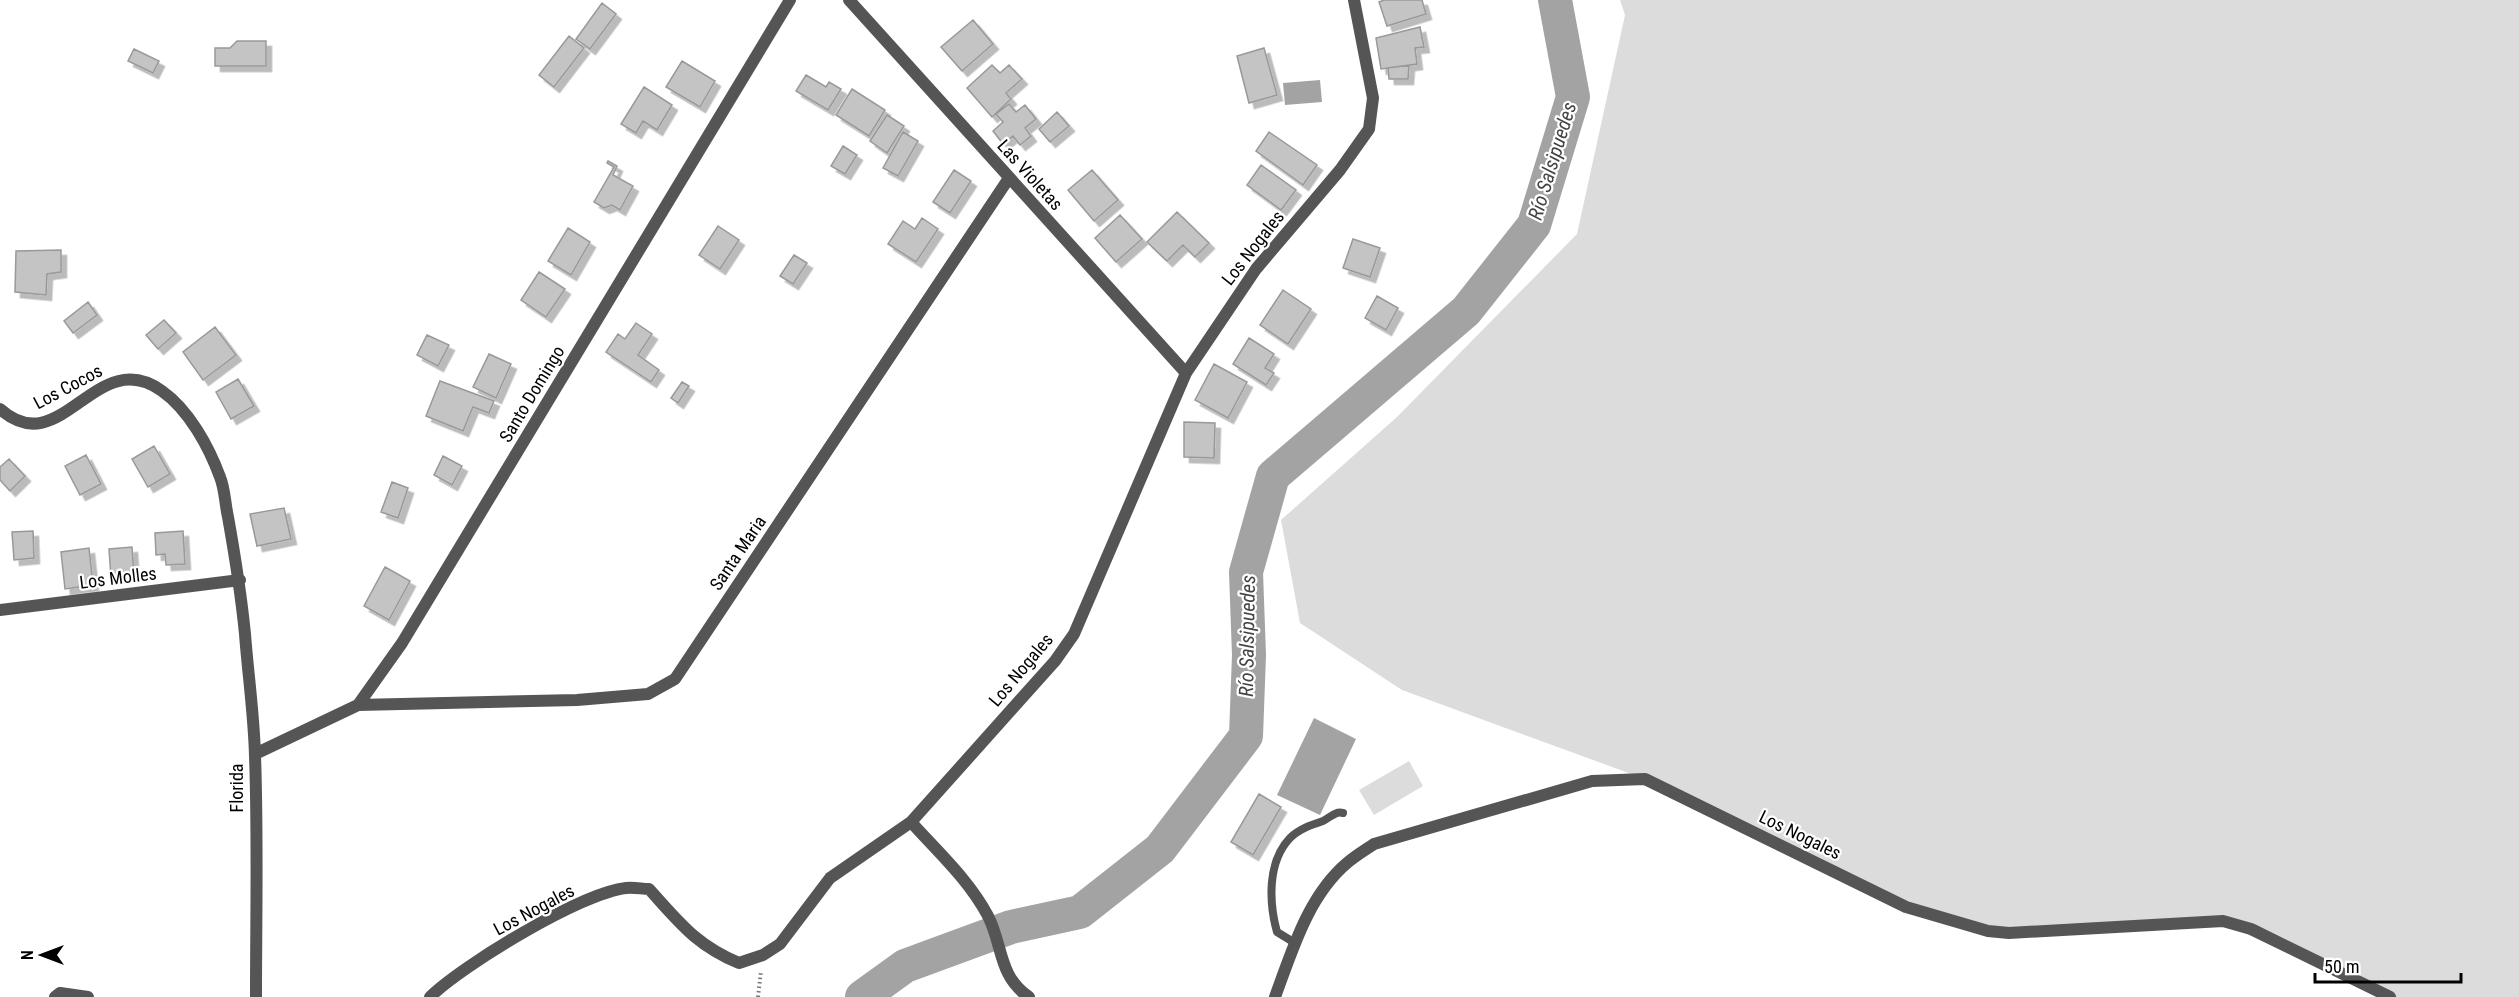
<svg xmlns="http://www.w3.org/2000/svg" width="2519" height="997" font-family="'Roboto Condensed',sans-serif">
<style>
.green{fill:#dcdcdc}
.water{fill:#a3a3a3}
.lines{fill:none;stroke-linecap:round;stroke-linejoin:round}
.river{stroke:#a3a3a3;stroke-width:34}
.building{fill:#c4c4c4;stroke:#999;stroke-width:1.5;filter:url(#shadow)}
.path{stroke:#777;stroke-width:4;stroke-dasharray:1.5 3;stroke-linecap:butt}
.lane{stroke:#555;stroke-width:8}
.street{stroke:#555;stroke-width:12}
.labels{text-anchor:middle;stroke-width:4.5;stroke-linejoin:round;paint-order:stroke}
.street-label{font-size:18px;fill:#000;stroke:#fff}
.water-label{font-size:20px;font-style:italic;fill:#444;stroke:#fff}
</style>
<defs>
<filter id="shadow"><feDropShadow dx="5.5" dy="5.5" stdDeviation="0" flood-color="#0004"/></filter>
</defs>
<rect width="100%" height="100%" fill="#fff"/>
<path class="green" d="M 1620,0 L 2519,0 L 2519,997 L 2390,997 L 2223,921 L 2009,933 L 1906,907 L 1645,779 L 1402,690 L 1300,623 L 1281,520 L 1397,417 L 1577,234 L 1625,15 Z
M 1409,761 L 1423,786 L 1374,815 L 1359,790 Z"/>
<path class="water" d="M 1320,80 L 1322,102 L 1285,105 L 1283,83 Z
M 1314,718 L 1356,739 L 1320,815 L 1277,795 Z"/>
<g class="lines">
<path class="river" d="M 862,997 L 905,966 L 1011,927 L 1080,912 L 1160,849 L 1246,736 L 1249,655 L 1246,572 L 1273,476 L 1466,311 L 1534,225 L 1573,97 L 1555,0"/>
</g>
<path class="building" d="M 1384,0 L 1422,0 L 1426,14 L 1387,26 L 1379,2 Z
M 602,3 L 616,14 L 590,49 L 576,39 Z
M 973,20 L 993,44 L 962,71 L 941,47 Z
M 1420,27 L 1424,47 L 1415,48 L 1417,64 L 1381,69 L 1376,38 Z
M 569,36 L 584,48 L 554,87 L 539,75 Z
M 237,41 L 266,41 L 266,66 L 215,66 L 215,48 L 230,48 Z
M 1264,48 L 1277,95 L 1249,103 L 1237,56 Z
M 134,49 L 159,61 L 153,73 L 128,61 Z
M 682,61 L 715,81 L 700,107 L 666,87 Z
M 992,65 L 1000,73 L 1009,65 L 1022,79 L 1006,93 L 1011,99 L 992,117 L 967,88 Z
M 1409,65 L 1408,79 L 1389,79 L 1388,68 Z
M 806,75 L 826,87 L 829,82 L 841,89 L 828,110 L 796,91 Z
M 644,87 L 672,105 L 657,130 L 643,121 L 636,133 L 621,124 Z
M 852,89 L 885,110 L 869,136 L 836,115 Z
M 1009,104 L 1016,112 L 1025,105 L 1036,119 L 1025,128 L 1031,136 L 1020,145 L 1013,136 L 1003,144 L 993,131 L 1003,122 L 996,114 Z
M 1057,112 L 1069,126 L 1050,142 L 1039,129 Z
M 887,115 L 904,126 L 887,153 L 870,141 Z
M 903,132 L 918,141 L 898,176 L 883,168 Z
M 1269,132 L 1317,165 L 1303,185 L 1256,151 Z
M 843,146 L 857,155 L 845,174 L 831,166 Z
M 608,161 L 617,166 L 613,175 L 633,186 L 620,210 L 612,205 L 604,208 L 594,202 L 614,167 L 607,163 Z
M 1261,165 L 1296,190 L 1281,210 L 1247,185 Z
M 954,170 L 971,181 L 950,213 L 933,202 Z
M 1092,170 L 1118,200 L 1094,221 L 1068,190 Z
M 1177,212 L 1209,243 L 1195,257 L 1183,245 L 1167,261 L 1147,242 Z
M 1120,215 L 1142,239 L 1116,262 L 1095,238 Z
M 922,218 L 938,229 L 916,262 L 888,244 L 903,221 L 915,229 Z
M 718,226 L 739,240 L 720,269 L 699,255 Z
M 568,228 L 590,242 L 571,275 L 548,261 Z
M 1353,239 L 1380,248 L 1370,277 L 1343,268 Z
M 61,250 L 61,272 L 47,274 L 46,295 L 15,292 L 16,251 Z
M 794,255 L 807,263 L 793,284 L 780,276 Z
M 539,272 L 565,289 L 546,317 L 521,300 Z
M 1283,290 L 1311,309 L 1288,344 L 1260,325 Z
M 1377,296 L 1398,308 L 1386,330 L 1365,318 Z
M 88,302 L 97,315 L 73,333 L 64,321 Z
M 164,320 L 176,333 L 158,349 L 146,335 Z
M 636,323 L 652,334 L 638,355 L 659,370 L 651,382 L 606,352 L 618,334 L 625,339 Z
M 215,327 L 236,355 L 203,380 L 183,352 Z
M 427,335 L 449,345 L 438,366 L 417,355 Z
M 1249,338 L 1274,354 L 1265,368 L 1274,373 L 1266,385 L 1233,364 Z
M 489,354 L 511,364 L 496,398 L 473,387 Z
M 1214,364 L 1247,382 L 1228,418 L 1195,400 Z
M 238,379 L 254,406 L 231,419 L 216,392 Z
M 440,381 L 494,401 L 489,413 L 473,407 L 463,431 L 426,416 Z
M 682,382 L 689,386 L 678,403 L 671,398 Z
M 1184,422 L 1215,423 L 1214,458 L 1184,457 Z
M 154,446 L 170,474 L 148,487 L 132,459 Z
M 86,455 L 101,484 L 80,495 L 65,466 Z
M 443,456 L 462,466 L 452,485 L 434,475 Z
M 9,459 L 25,476 L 10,491 L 0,480 L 0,467 Z
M 392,482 L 408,488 L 398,518 L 381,512 Z
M 284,508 L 291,539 L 257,546 L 250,514 Z
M 33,531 L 34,558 L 14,560 L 12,532 Z
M 183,531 L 185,564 L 166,565 L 165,554 L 156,555 L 155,533 Z
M 132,547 L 134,576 L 111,578 L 109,549 Z
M 89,548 L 93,585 L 65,589 L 61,552 Z
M 385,567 L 410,581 L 389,620 L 364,606 Z
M 1259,794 L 1281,807 L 1253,855 L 1231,842 Z"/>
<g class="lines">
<path class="path" d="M 758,997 L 761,971"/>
<path class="lane" d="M 1295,943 L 1277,932 C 1269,903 1267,862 1290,838 C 1299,829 1311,825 1323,821 C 1331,817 1335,811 1343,813"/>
<path class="street" d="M 849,0 L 1186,373
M 0,409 C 61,464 96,343 162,391 C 189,410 209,447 220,477 C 225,489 225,504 228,517 C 235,556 241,594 245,634 C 248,674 254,715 255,756 C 258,836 256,917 256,997
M 0,610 L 240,580
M 358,705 L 577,700 L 648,694 L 675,679 L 1009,178
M 255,754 L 358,705 L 402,643 L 790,0
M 911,822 C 938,852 969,880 988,916 C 1003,945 998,976 1029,997
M 55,997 L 60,993 L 88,997
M 430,997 C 463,965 581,893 626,888 C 634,887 642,889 649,889 C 680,923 696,945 739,963 L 763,955 L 780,944 L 830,878 L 911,822 L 1055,661 L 1074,634 L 1186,373 L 1256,269 L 1340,170 L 1369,129 L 1373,98 L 1354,0
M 1275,997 C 1292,951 1308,896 1347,863 C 1355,856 1365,850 1374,844 L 1592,781 L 1645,779 L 1906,907 L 1988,931 L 2009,933 L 2223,921 L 2251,929 L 2390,997"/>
</g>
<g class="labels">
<g class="street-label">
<text transform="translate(1030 175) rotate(48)" y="6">Las Violetas</text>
<text transform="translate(1253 248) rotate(-52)" y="6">Los Nogales</text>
<text transform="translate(68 387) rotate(-28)" y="6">Los Cocos</text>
<text transform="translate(532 394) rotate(-59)" y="6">Santo Domingo</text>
<text transform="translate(738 553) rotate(-56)" y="6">Santa Maria</text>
<text transform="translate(118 578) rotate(-7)" y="6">Los Molles</text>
<text transform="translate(1021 670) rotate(-50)" y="6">Los Nogales</text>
<text transform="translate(237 788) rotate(-90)" y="6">Florida</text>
<text transform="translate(1800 835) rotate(26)" y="6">Los Nogales</text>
<text transform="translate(534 910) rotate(-28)" y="6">Los Nogales</text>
</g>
<g class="water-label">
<text transform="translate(1552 161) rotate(-73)" y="7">Río Salsipuedes</text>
<text transform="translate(1247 636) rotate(-89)" y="7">Río Salsipuedes</text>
</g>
</g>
<g transform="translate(42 955) rotate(270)" stroke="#ffffff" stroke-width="4.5" paint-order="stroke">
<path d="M0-4.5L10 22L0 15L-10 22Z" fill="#000000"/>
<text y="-9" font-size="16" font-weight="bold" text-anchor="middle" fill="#000000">N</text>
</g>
<path d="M2315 973v9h146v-9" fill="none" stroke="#000000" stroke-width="3"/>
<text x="2324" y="973" font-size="18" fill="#000000" stroke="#ffffff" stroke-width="4.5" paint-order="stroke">50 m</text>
</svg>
